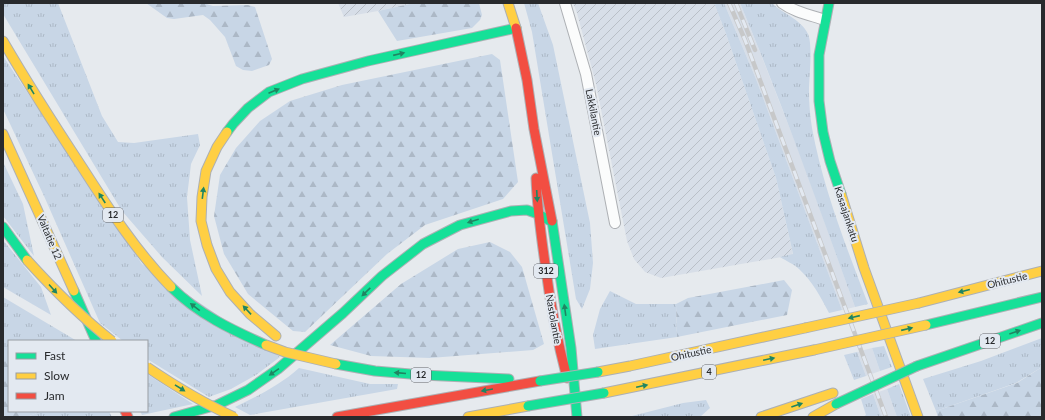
<svg xmlns="http://www.w3.org/2000/svg" width="1045" height="420" font-family="Lato,sans-serif">
<style>
.built{fill:#d7dee8}
.industrial{fill:url(#industrial-furrows)}
.grass{fill:url(#grass-tufts)}
.forest{fill:url(#forest-firs)}
.lines{fill:none;stroke-linecap:round;stroke-linejoin:round}
.street-casing{stroke:#adb0b4;stroke-width:12}
.fast-casing{stroke:#adb0b4;stroke-width:11}
.slow-casing{stroke:#adb0b4;stroke-width:11}
.jam-casing{stroke:#adb0b4;stroke-width:11}
.street{stroke:#fbfcfc;stroke-width:10}
.fast{stroke:#16e098;stroke-width:9}
.slow{stroke:#ffcf43;stroke-width:9}
.jam{stroke:#f24e42;stroke-width:9}
.rail-casing{stroke:#c7c8c9;stroke-width:4.5}
.rail{stroke:#e3e9f1;stroke-width:3;stroke-dasharray:9;stroke-linecap:butt}
.fast-bridge-casing{stroke:#adb0b4;stroke-width:11;stroke-linecap:butt}
.slow-bridge-casing{stroke:#adb0b4;stroke-width:11;stroke-linecap:butt}
.fast-bridge{stroke:#16e098;stroke-width:9}
.slow-bridge{stroke:#ffcf43;stroke-width:9}
.oneway{fill:#1f8562}
.labels{text-anchor:middle;stroke-width:4;stroke-linejoin:round;paint-order:stroke}
.shield{fill:#e3e9f1;stroke:#606368;stroke-width:1}
.shield-label{font-size:9px;font-weight:bold;fill:#282a2d}
.street-label{font-size:10px;fill:#282a2d;stroke:#e3e9f1}
</style>
<defs>
<pattern id="industrial-furrows" width="10" height="10" patternUnits="userSpaceOnUse"><rect width="10" height="10" fill="#d7dee8"/><path d="M-1 1l2-2M0 10L10 0M9 11l2-2" fill="none" stroke="#b9bfc7"/></pattern>
<pattern id="grass-tufts" width="24" height="20" patternUnits="userSpaceOnUse"><rect width="24" height="20" fill="#c8d6e6"/><path d="M3 7l-1-3M5 7V3M7 7l1-3M15 17l-1-3M17 17v-4M19 17l1-3" fill="none" stroke="#acb8c6"/></pattern>
<pattern id="forest-firs" width="22" height="20" patternUnits="userSpaceOnUse"><rect width="22" height="20" fill="#c8d6e6"/><path d="M5 1l3.5 6h-7zM16 11l3.5 6h-7z" fill="#acb8c6"/></pattern>
</defs>
<rect width="100%" height="100%" fill="#e6eaee"/>
<path class="built" d="M 724,3 L 740,3 L 758,47 L 804,165 L 855,307 L 842,310 L 756,79 Z
M 872,348 L 880,371 L 866,376 L 857,352 Z
M 887,389 L 897,417 L 881,417 L 873,394 Z"/>
<path class="industrial" d="M 338,3 L 414,3 L 378,11 L 344,17 Z
M 573,3 L 714,3 L 725,31 L 776,178 L 793,255 L 661,278 L 645,272 L 634,259 L 627,241 L 596,84 L 577,13 Z"/>
<path class="grass" d="M 3,3 L 58,3 L 102,116 L 118,142 L 134,143 L 198,134 L 200,145 L 191,164 L 187,197 L 190,240 L 202,296 L 162,257 L 122,211 L 3,14 Z
M 524,3 L 538,3 L 553,45 L 590,223 L 593,263 L 590,289 L 582,309 L 576,299 L 532,32 Z
M 714,3 L 724,3 L 756,79 L 842,310 L 829,313 C 820,296 813,282 799,269 C 794,264 786,261 780,257 L 793,254 L 776,178 L 725,31 Z
M 740,3 L 772,3 C 783,14 801,19 808,34 C 813,45 809,78 809,91 C 809,103 810,116 812,128 C 823,188 846,246 868,304 L 855,307 C 818,205 782,103 740,3 Z
M 3,56 L 142,264 L 280,357 L 256,375 L 231,389 L 209,397 L 147,359 L 147,341 L 123,341 L 100,323 L 44,196 L 3,109 Z
M 3,162 L 23,204 L 34,256 L 3,216 Z
M 3,240 L 41,287 L 51,315 L 3,287 Z
M 610,291 L 636,304 L 676,304 L 677,337 L 595,349 L 593,335 L 600,309 Z
M 3,297 L 77,341 L 9,341 L 9,354 L 3,354 Z
M 1042,338 L 1042,367 L 1016,383 L 936,411 L 923,379 L 981,361 Z
M 884,346 L 892,367 L 880,371 L 872,348 Z
M 857,352 L 866,376 L 854,380 L 844,355 Z
M 299,368 L 370,384 L 398,384 L 397,389 L 250,415 L 235,407 C 258,396 280,385 299,368 Z
M 147,374 L 193,404 L 142,415 L 140,411 L 147,411 Z
M 899,384 L 911,417 L 897,417 L 887,389 Z
M 873,394 L 881,417 L 863,417 L 866,415 L 861,399 Z
M 706,400 L 710,408 L 700,417 L 628,417 L 683,403 Z
M 42,411 L 109,411 L 112,417 L 27,417 Z"/>
<path class="forest" d="M 146,3 L 203,3 L 213,6 L 248,5 L 255,7 L 272,59 L 269,65 L 252,71 L 243,70 L 236,66 L 225,37 L 210,20 L 203,15 L 174,19 L 167,18 Z
M 414,3 L 479,3 L 482,15 L 480,20 L 472,28 L 397,41 L 378,11 Z
M 492,54 L 500,60 L 518,182 L 503,199 L 425,225 L 387,254 L 305,332 L 293,331 L 248,294 L 224,254 L 214,216 L 220,175 L 236,148 L 260,121 L 290,101 L 342,85 Z
M 490,242 L 510,252 L 522,267 L 544,344 L 533,350 L 430,358 L 371,356 L 330,345 L 401,284 L 458,249 Z
M 784,280 L 792,290 L 787,315 L 677,337 L 676,304 L 688,298 Z
M 3,354 L 9,354 L 9,411 L 42,411 L 27,417 L 3,417 Z
M 1042,367 L 1042,417 L 938,417 L 936,411 L 1017,383 Z"/>
<g class="lines">
<g class="street-casing">
<path id="street" d="M 565,3 L 586,74 L 615,223
M 782,3 C 794,12 810,15 825,20"/>
</g>
<g class="fast-casing">
<path id="fast" d="M 829,3 L 819,55 L 819,101 L 823,132 L 830,161 L 841,194
M 227,132 L 233,124 L 248,108 L 269,92 L 302,79 L 368,61 L 516,28
M 552,221 L 571,348 L 577,417
M 3,227 L 27,260
M 171,287 C 198,314 232,330 266,345
M 74,291 L 96,341
M 926,325 L 1042,297
M 336,364 L 375,371 L 422,375 L 509,379
M 917,366 L 1042,323
M 174,417 L 217,405 L 248,390 L 278,369 L 343,313 L 382,276 L 423,244 L 460,225 L 511,211 L 527,210 L 538,214 L 552,222"/>
</g>
<g class="slow-casing">
<path id="slow" d="M 508,3 L 516,28
M 3,41 C 28,84 55,126 82,167 C 109,209 136,251 171,287
M 227,132 L 217,147 L 206,171 L 202,197 L 201,221 L 207,245 L 216,269 L 230,292 L 250,314 L 276,336
M 3,134 L 74,291
M 841,194 L 864,268 L 918,417
M 919,303 L 1042,271
M 598,372 L 630,366 L 805,328
M 604,393 L 814,350
M 468,417 L 528,406
M 761,417 L 833,393
M 813,417 L 836,404"/>
</g>
<g class="jam-casing">
<path id="jam" d="M 516,28 L 527,80 L 534,129 L 552,221
M 536,178 C 537,207 541,235 545,263 C 550,302 557,340 567,378
M 125,411 L 128,417
M 337,417 L 540,381"/>
</g>
<use href="#street" class="street"/>
<use href="#fast" class="fast"/>
<use href="#slow" class="slow"/>
<use href="#jam" class="jam"/>
<g class="rail-casing">
<path id="rail" d="M 729,3 L 745,40 L 886,417
M 736,3 L 755,50"/>
</g>
<use href="#rail" class="rail"/>
<g class="fast-bridge-casing">
<path id="fast-bridge" d="M 540,381 L 598,372
M 836,404 L 917,366
M 528,406 L 604,393"/>
</g>
<g class="slow-bridge-casing">
<path id="slow-bridge" d="M 27,260 C 54,290 80,316 112,341
M 805,328 L 919,303
M 266,345 L 285,352 L 336,364
M 814,350 L 926,325
M 147,367 C 175,386 203,403 234,417"/>
</g>
<use href="#fast-bridge" class="fast-bridge"/>
<use href="#slow-bridge" class="slow-bridge"/>
</g>
<defs><path id="oneway-solid" d="M-6-.8H1V-3.2L6.5 0L1 3.2V.8H-6Z"/></defs>
<g class="oneway">
<use href="#oneway-solid" transform="translate(399 54) rotate(-13)"/>
<use href="#oneway-solid" transform="translate(31 89) rotate(-121)"/>
<use href="#oneway-solid" transform="translate(274 91) rotate(-23)"/>
<use href="#oneway-solid" transform="translate(203 193) rotate(-83)"/>
<use href="#oneway-solid" transform="translate(537 196) rotate(87)"/>
<use href="#oneway-solid" transform="translate(102 198) rotate(-123)"/>
<use href="#oneway-solid" transform="translate(473 221) rotate(163)"/>
<use href="#oneway-solid" transform="translate(53 289) rotate(48)"/>
<use href="#oneway-solid" transform="translate(964 291) rotate(166)"/>
<use href="#oneway-solid" transform="translate(366 292) rotate(136)"/>
<use href="#oneway-solid" transform="translate(195 307) rotate(-143)"/>
<use href="#oneway-solid" transform="translate(247 310) rotate(-133)"/>
<use href="#oneway-solid" transform="translate(565 310) rotate(-98)"/>
<use href="#oneway-solid" transform="translate(854 317) rotate(167)"/>
<use href="#oneway-solid" transform="translate(907 329) rotate(-13)"/>
<use href="#oneway-solid" transform="translate(1015 332) rotate(-19)"/>
<use href="#oneway-solid" transform="translate(769 359) rotate(-12)"/>
<use href="#oneway-solid" transform="translate(274 372) rotate(146)"/>
<use href="#oneway-solid" transform="translate(400 373) rotate(-175)"/>
<use href="#oneway-solid" transform="translate(642 386) rotate(-12)"/>
<use href="#oneway-solid" transform="translate(180 388) rotate(32)"/>
<use href="#oneway-solid" transform="translate(487 390) rotate(170)"/>
<use href="#oneway-solid" transform="translate(797 405) rotate(-19)"/>
</g>
<g class="labels">
<g class="shield">
<rect x="103" y="208" width="20" height="14" rx="3"/>
<rect x="534" y="264" width="24" height="14" rx="3"/>
<rect x="980" y="334" width="20" height="14" rx="3"/>
<rect x="702" y="365" width="14" height="14" rx="3"/>
<rect x="411" y="368" width="20" height="14" rx="3"/>
</g>
<g class="shield-label">
<text x="113" y="218">12</text>
<text x="546" y="274">312</text>
<text x="990" y="344">12</text>
<text x="709" y="375">4</text>
<text x="421" y="378">12</text>
</g>
<g class="street-label">
<text transform="translate(594 112) rotate(79)" y="4">Lakkilantie</text>
<text transform="translate(847 214) rotate(72)" y="4">Kasaajankatu</text>
<text transform="translate(50 237) rotate(67)" y="4">Valtatie 12</text>
<text transform="translate(1007 280) rotate(-14)" y="4">Ohitustie</text>
<text transform="translate(554 319) rotate(80)" y="4">Nastolantie</text>
<text transform="translate(691 353) rotate(-12)" y="4">Ohitustie</text>
</g>
</g>
<rect width="1045" height="420" fill="none" stroke="#282a2d" stroke-width="8"/>
<rect x="8" y="340" width="140" height="72" fill="#e3e9f1" stroke="#989da3"/>
<rect x="16" y="353" width="20" height="6" fill="#16e098" stroke="#989da3"/>
<text x="44" y="360" font-size="12" fill="#282a2d">Fast</text>
<rect x="16" y="373" width="20" height="6" fill="#ffcf43" stroke="#989da3"/>
<text x="44" y="380" font-size="12" fill="#282a2d">Slow</text>
<rect x="16" y="393" width="20" height="6" fill="#f24e42" stroke="#989da3"/>
<text x="44" y="400" font-size="12" fill="#282a2d">Jam</text>
</svg>
